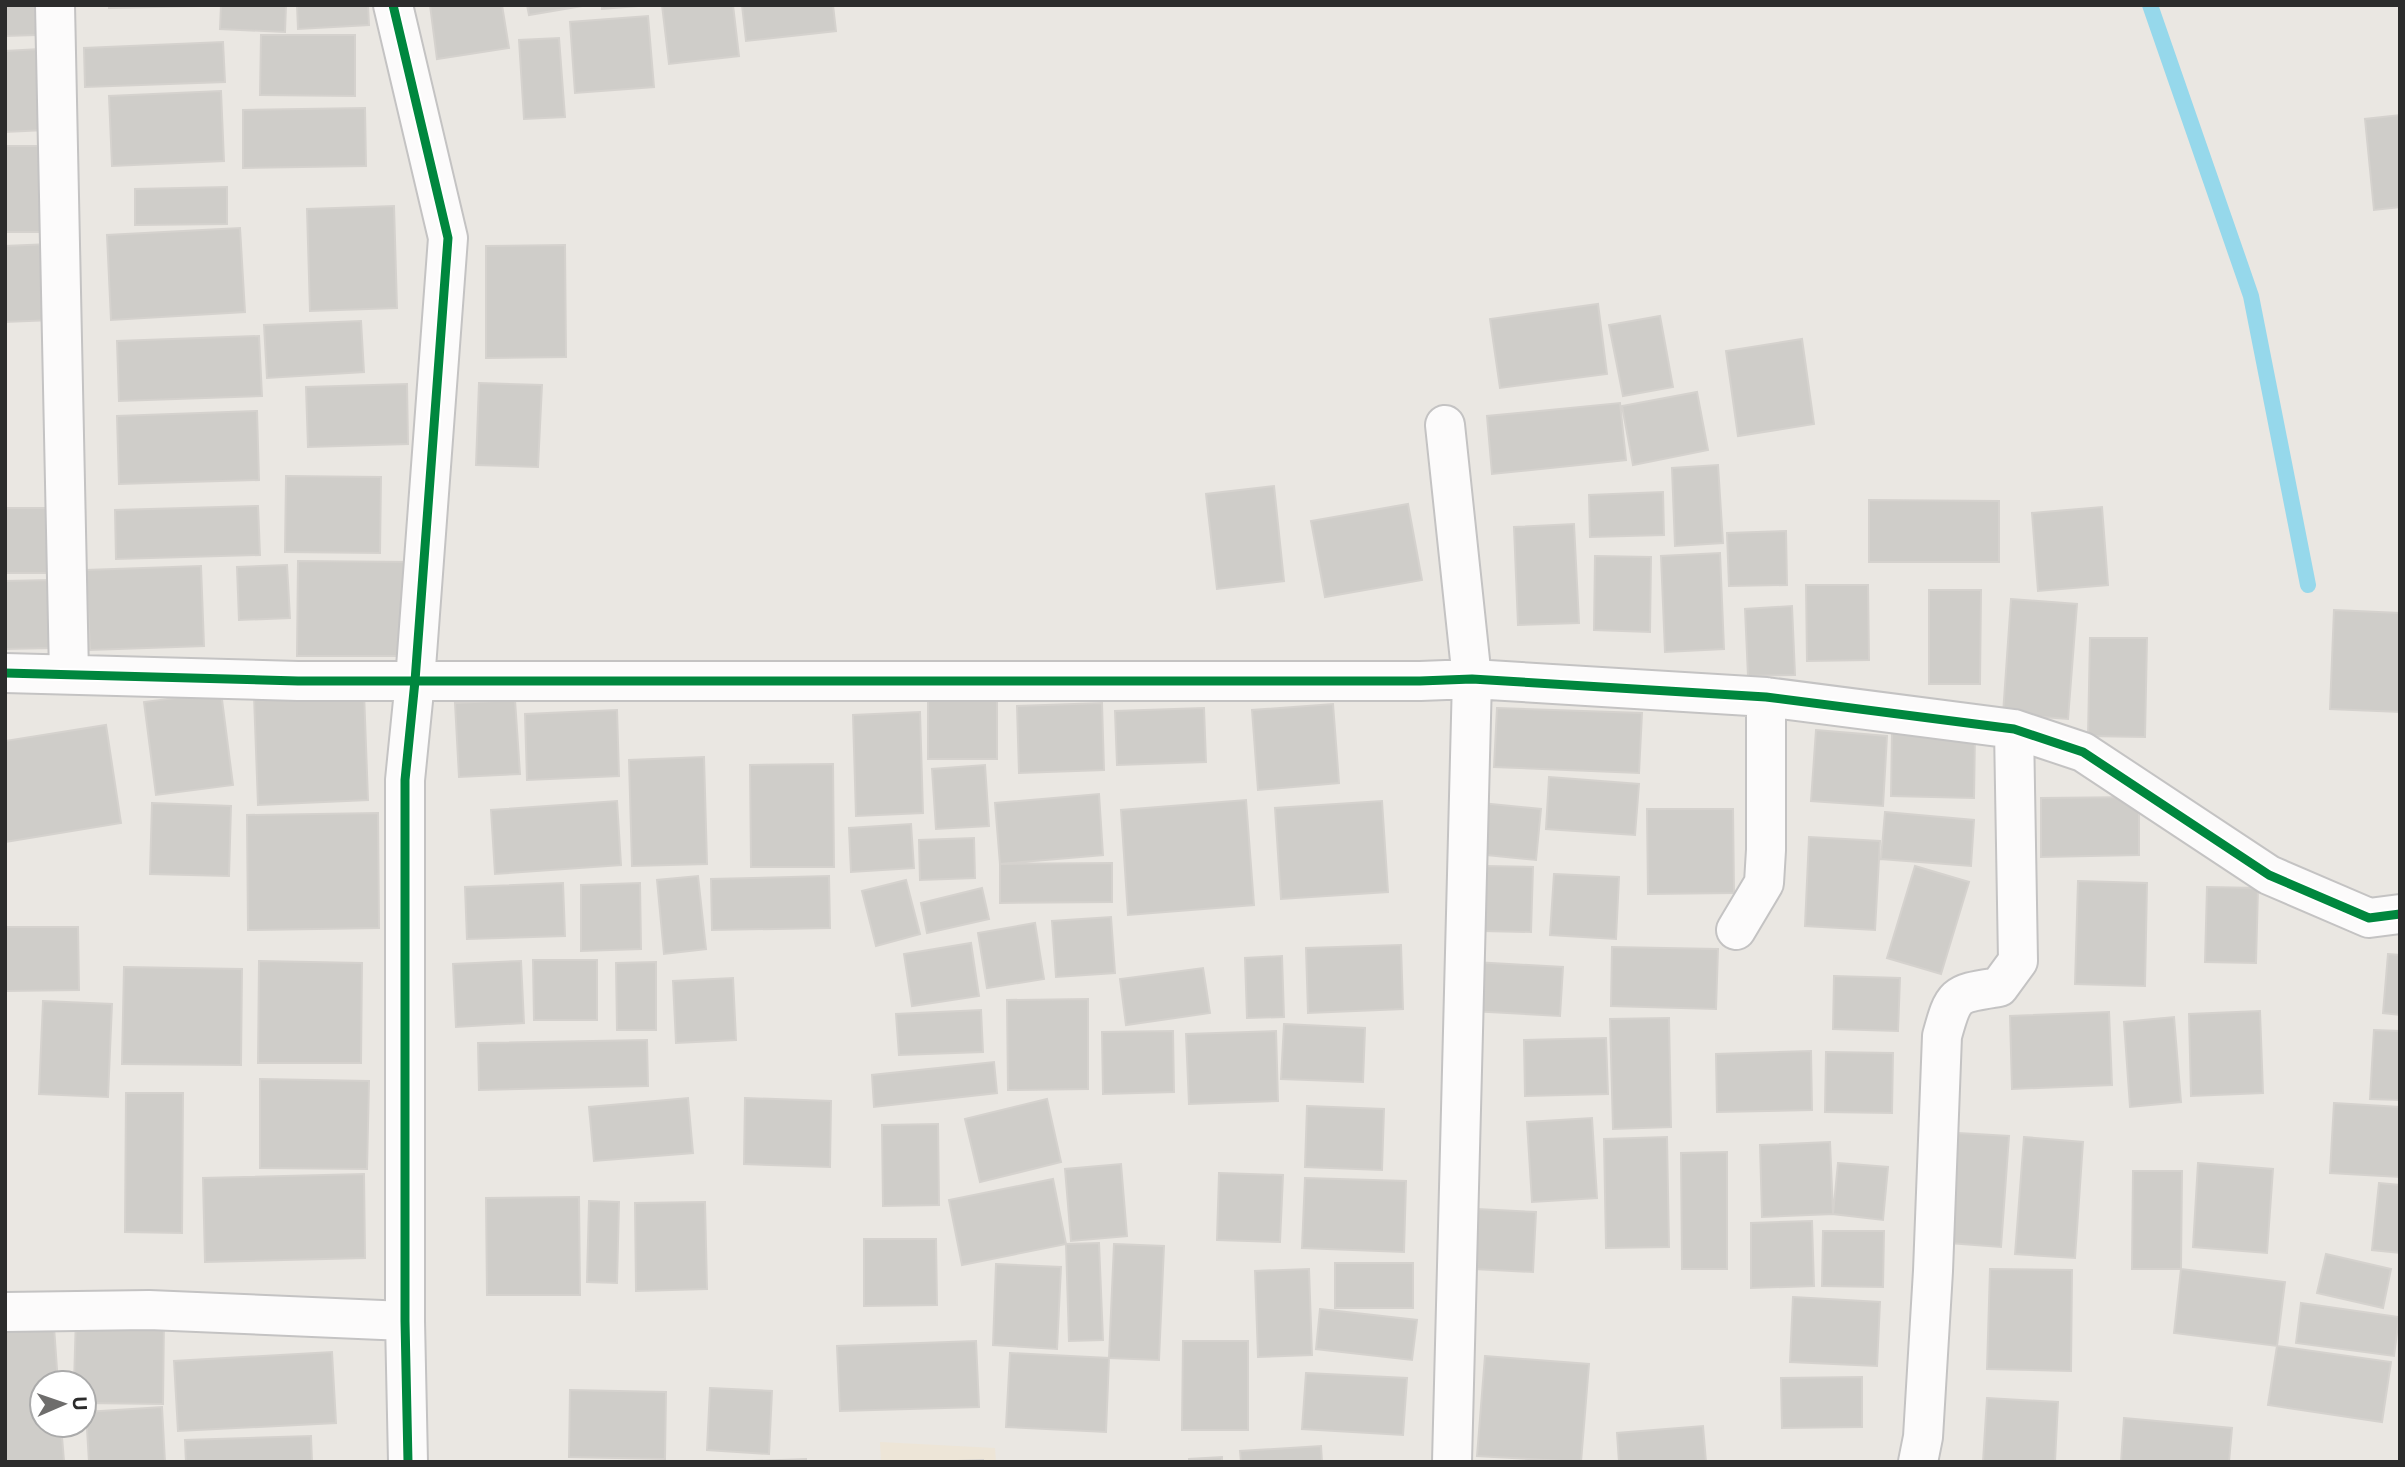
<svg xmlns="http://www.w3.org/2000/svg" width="2405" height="1467" font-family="Inter,sans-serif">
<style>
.education{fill:#ede5d7}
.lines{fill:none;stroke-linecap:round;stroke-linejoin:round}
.stream{stroke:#96d8eb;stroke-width:16}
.building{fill:#cfcdc9;stroke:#d5d2ce;stroke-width:2}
.street-casing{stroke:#c4c3c3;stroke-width:42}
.street{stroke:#fcfbfb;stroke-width:38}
.cycleway-casing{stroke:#fff;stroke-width:13}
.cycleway{stroke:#00873e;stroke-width:9}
</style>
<rect width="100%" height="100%" fill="#eae7e2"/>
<path class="education" d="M 880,1442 L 995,1448 L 996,1462 L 881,1462 Z"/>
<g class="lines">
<path class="stream" d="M 2150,5 L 2251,296 L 2308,585"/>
</g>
<path class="building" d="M 5,5 L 35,5 L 36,35 L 5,36 Z
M 109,5 L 201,5 L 201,6 L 109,8 Z
M 221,5 L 286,5 L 285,32 L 220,29 Z
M 297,5 L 368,5 L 369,25 L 298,29 Z
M 430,5 L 502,5 L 509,48 L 437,59 Z
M 527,5 L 588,5 L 529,15 Z
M 602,5 L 651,5 L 602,9 Z
M 662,5 L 733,5 L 739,56 L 669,64 Z
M 742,5 L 833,5 L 836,31 L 746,41 Z
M 648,16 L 654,87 L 575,93 L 570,22 Z
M 261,35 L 355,35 L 355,96 L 260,95 Z
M 559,38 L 565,117 L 524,119 L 519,40 Z
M 223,42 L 225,82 L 85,87 L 84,48 Z
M 40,49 L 45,130 L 5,132 L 5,51 Z
M 221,91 L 224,161 L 112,166 L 109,96 Z
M 365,108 L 366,166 L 243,168 L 243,110 Z
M 2400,115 L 2400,207 L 2374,210 L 2365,119 Z
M 5,146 L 45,146 L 44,232 L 5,232 Z
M 227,187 L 227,224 L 135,225 L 135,189 Z
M 394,206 L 397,308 L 310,311 L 307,209 Z
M 240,228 L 245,312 L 111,320 L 107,235 Z
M 50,244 L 52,320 L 5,322 L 5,246 Z
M 565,245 L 566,357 L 486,358 L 486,246 Z
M 1598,304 L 1607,374 L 1500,388 L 1490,319 Z
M 1660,316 L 1673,387 L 1623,396 L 1609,325 Z
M 361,321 L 364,372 L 267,378 L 264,325 Z
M 259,336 L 262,396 L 119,401 L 117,341 Z
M 1802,339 L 1814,424 L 1738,436 L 1726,351 Z
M 479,383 L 542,385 L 538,467 L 476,465 Z
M 407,384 L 408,444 L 308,447 L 306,387 Z
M 1697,392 L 1708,450 L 1633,465 L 1622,406 Z
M 1620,403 L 1626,460 L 1492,474 L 1487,416 Z
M 257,411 L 259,480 L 119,484 L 117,416 Z
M 1718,465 L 1723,543 L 1675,546 L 1672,468 Z
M 286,476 L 381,477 L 380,553 L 285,552 Z
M 1274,486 L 1284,581 L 1217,589 L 1206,494 Z
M 1663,492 L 1664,535 L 1590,537 L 1589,495 Z
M 1869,500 L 1999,501 L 1999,562 L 1869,562 Z
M 1408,504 L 1422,580 L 1325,597 L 1311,521 Z
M 258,506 L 260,555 L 116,559 L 115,510 Z
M 2102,507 L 2108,585 L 2038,591 L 2032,513 Z
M 5,508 L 54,508 L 54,573 L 5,573 Z
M 1574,524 L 1579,623 L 1518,625 L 1514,527 Z
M 1786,531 L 1787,585 L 1729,586 L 1727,533 Z
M 1720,553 L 1724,649 L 1665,652 L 1661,556 Z
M 1595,556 L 1651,557 L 1650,632 L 1594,630 Z
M 298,561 L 414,562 L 414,656 L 297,656 Z
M 287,565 L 290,618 L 239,620 L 237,567 Z
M 201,566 L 204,646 L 90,650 L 86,570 Z
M 51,580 L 52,648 L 5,649 L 5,581 Z
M 1806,585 L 1868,585 L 1869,660 L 1807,661 Z
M 1929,590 L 1981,590 L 1980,684 L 1929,684 Z
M 2011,599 L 2077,604 L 2068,719 L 2003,714 Z
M 1792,606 L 1795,675 L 1748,676 L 1745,609 Z
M 2334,610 L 2400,613 L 2400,712 L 2330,709 Z
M 2090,638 L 2147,638 L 2145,737 L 2088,736 Z
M 221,692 L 233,785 L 156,795 L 144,702 Z
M 364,692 L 368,800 L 258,805 L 254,696 Z
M 997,697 L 997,759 L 928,759 L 928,698 Z
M 515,700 L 520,774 L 459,777 L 455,703 Z
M 1102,703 L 1104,770 L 1019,773 L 1017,706 Z
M 1333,704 L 1339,783 L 1258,790 L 1252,710 Z
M 1204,708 L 1206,762 L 1117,765 L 1115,711 Z
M 1497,708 L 1642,713 L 1639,773 L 1494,767 Z
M 617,710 L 619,776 L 527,780 L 525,714 Z
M 920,712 L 923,813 L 856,816 L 853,715 Z
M 106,725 L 121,823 L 5,842 L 5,741 Z
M 1816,730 L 1887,736 L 1883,806 L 1811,801 Z
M 1892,731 L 1975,733 L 1974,798 L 1891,796 Z
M 704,757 L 707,864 L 632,866 L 629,760 Z
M 833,764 L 834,867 L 751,867 L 750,765 Z
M 985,765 L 989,826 L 936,829 L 932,769 Z
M 1549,777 L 1639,784 L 1635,835 L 1546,829 Z
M 1099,794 L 1103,855 L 1000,864 L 995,803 Z
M 2139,797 L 2139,855 L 2041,857 L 2041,798 Z
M 1246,800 L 1254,905 L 1128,915 L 1121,810 Z
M 617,801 L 621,865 L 495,874 L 491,810 Z
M 1382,801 L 1388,892 L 1281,899 L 1275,808 Z
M 152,803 L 231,806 L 229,876 L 150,874 Z
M 1481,803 L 1541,809 L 1536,860 L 1477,854 Z
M 1647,809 L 1733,809 L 1734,893 L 1648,894 Z
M 1885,812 L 1974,820 L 1971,866 L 1881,859 Z
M 378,813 L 379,928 L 248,930 L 247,815 Z
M 911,824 L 914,868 L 851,872 L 849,828 Z
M 1809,837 L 1880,841 L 1875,930 L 1805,926 Z
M 974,838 L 975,878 L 920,880 L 919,840 Z
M 1112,863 L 1112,902 L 1000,903 L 1000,864 Z
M 1485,866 L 1533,867 L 1531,932 L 1483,931 Z
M 1915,866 L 1969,882 L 1941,974 L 1887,958 Z
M 1554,874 L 1619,877 L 1616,939 L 1550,935 Z
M 698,876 L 706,949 L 664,954 L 657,880 Z
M 829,876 L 830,928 L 712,930 L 711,879 Z
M 906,880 L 920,934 L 876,946 L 862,891 Z
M 2078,881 L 2147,883 L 2145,986 L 2075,984 Z
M 563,883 L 565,936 L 467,939 L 465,887 Z
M 640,883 L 641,949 L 581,951 L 581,885 Z
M 2207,887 L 2258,888 L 2256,963 L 2205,962 Z
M 982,888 L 989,919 L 927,933 L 921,903 Z
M 1111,917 L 1115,973 L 1056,977 L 1052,921 Z
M 1035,923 L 1044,979 L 987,988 L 978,933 Z
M 5,927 L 78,927 L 79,990 L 5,991 Z
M 971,943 L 979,996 L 912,1006 L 904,954 Z
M 1401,945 L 1403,1009 L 1308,1013 L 1306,948 Z
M 1612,947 L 1718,949 L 1716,1009 L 1611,1006 Z
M 2388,954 L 2400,955 L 2400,1015 L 2383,1013 Z
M 1282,956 L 1284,1017 L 1247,1018 L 1245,958 Z
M 533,960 L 597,960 L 597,1020 L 534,1020 Z
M 259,961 L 362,963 L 361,1063 L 258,1063 Z
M 521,961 L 524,1023 L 456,1027 L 453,964 Z
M 656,962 L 656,1030 L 617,1030 L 616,963 Z
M 1474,962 L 1563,967 L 1560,1016 L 1471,1011 Z
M 124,967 L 242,969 L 241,1065 L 122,1064 Z
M 1203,968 L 1210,1013 L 1126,1025 L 1120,979 Z
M 1834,976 L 1900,978 L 1898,1031 L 1833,1029 Z
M 733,978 L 736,1040 L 676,1043 L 673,981 Z
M 1088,999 L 1088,1089 L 1008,1090 L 1007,1000 Z
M 43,1001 L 112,1004 L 108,1097 L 39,1094 Z
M 981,1010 L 983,1052 L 899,1055 L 896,1014 Z
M 2260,1011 L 2263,1093 L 2191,1096 L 2189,1014 Z
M 2109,1012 L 2112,1085 L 2012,1089 L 2010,1016 Z
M 2174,1017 L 2181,1102 L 2130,1107 L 2124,1022 Z
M 1669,1018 L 1671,1127 L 1613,1129 L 1610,1019 Z
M 1284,1024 L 1365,1028 L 1363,1082 L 1281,1079 Z
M 2374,1030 L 2400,1031 L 2400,1100 L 2370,1099 Z
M 1173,1031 L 1174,1092 L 1103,1094 L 1102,1032 Z
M 1276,1031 L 1278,1101 L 1189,1104 L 1186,1034 Z
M 1606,1038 L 1608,1094 L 1525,1096 L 1524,1040 Z
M 647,1040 L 648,1086 L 479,1090 L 478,1043 Z
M 1811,1051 L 1812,1110 L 1717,1112 L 1716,1054 Z
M 1826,1052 L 1893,1053 L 1892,1113 L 1825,1112 Z
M 994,1062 L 997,1093 L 874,1107 L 872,1075 Z
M 260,1079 L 369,1081 L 367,1169 L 260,1168 Z
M 126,1093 L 183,1093 L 182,1233 L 125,1232 Z
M 688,1098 L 693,1153 L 594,1161 L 589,1107 Z
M 745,1098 L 831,1101 L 830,1167 L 744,1164 Z
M 1047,1099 L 1061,1162 L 980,1182 L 965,1119 Z
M 2334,1103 L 2400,1107 L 2400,1177 L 2330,1173 Z
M 1307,1106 L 1384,1109 L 1382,1170 L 1305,1167 Z
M 1592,1118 L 1597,1198 L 1532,1202 L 1527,1122 Z
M 938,1124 L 939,1205 L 883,1206 L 882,1125 Z
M 1958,1133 L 2009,1136 L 2001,1247 L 1949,1243 Z
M 1667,1137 L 1669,1247 L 1606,1248 L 1604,1139 Z
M 2024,1137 L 2083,1142 L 2075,1258 L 2015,1254 Z
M 1830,1142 L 1833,1214 L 1762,1217 L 1760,1145 Z
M 1727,1152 L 1727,1269 L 1682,1269 L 1681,1153 Z
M 1838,1163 L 1888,1167 L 1883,1220 L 1833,1214 Z
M 2198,1163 L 2273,1169 L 2267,1253 L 2193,1247 Z
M 1121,1164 L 1127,1236 L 1071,1241 L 1065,1169 Z
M 2133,1171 L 2182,1171 L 2181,1269 L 2132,1269 Z
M 1219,1173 L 1283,1175 L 1280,1242 L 1217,1240 Z
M 364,1174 L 365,1258 L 205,1262 L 203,1178 Z
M 1305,1178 L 1406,1181 L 1404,1252 L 1302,1248 Z
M 1053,1179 L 1066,1244 L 962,1265 L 949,1200 Z
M 2379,1183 L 2400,1185 L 2400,1253 L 2372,1250 Z
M 579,1197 L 580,1295 L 487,1295 L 486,1198 Z
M 589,1201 L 619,1202 L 617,1283 L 587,1282 Z
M 705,1202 L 707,1289 L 636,1291 L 635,1203 Z
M 1477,1209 L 1536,1212 L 1533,1272 L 1474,1269 Z
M 1812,1221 L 1814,1286 L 1751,1288 L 1751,1223 Z
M 1823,1231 L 1884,1231 L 1883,1287 L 1822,1286 Z
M 864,1239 L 936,1239 L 937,1305 L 864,1306 Z
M 1099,1243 L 1103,1340 L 1069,1341 L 1066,1244 Z
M 1114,1244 L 1164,1246 L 1159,1360 L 1109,1358 Z
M 2326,1254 L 2391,1269 L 2383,1308 L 2317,1293 Z
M 1335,1263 L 1413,1263 L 1413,1308 L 1335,1308 Z
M 996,1264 L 1061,1267 L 1057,1349 L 993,1345 Z
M 1309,1269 L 1312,1355 L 1258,1357 L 1255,1271 Z
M 1990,1269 L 2072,1270 L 2071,1371 L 1987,1369 Z
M 2181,1269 L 2285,1282 L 2277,1346 L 2174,1333 Z
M 1793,1297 L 1880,1302 L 1877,1366 L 1790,1362 Z
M 2301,1303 L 2399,1317 L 2394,1356 L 2296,1343 Z
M 1320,1309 L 1417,1320 L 1412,1360 L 1316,1349 Z
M 76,1316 L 164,1317 L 163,1404 L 84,1403 L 84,1383 L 74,1383 Z
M 54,1327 L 58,1383 L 42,1383 L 42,1425 L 61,1425 L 64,1461 L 5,1462 L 5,1331 Z
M 976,1341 L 979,1407 L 840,1411 L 837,1346 Z
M 1183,1341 L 1248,1341 L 1248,1430 L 1182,1430 Z
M 2277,1346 L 2391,1362 L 2382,1422 L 2268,1405 Z
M 332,1352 L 336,1423 L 178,1431 L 174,1361 Z
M 1010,1353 L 1109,1358 L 1106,1432 L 1006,1427 Z
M 1485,1356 L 1589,1364 L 1581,1462 L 1477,1456 Z
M 1306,1373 L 1407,1378 L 1403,1435 L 1302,1429 Z
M 1862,1377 L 1862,1427 L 1782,1428 L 1781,1378 Z
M 710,1388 L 772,1391 L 769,1454 L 707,1450 Z
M 570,1390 L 666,1392 L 665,1459 L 569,1457 Z
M 1987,1398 L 2058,1402 L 2055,1462 L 1983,1462 Z
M 162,1407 L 165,1462 L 89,1462 L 86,1412 Z
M 2124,1418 L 2232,1428 L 2229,1462 L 2121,1462 Z
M 1703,1426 L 1706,1462 L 1619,1462 L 1617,1433 Z
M 311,1436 L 312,1462 L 186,1462 L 185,1440 Z
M 1321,1446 L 1322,1462 L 1241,1462 L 1240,1451 Z
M 1222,1457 L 1222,1462 L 1189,1462 L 1189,1459 Z
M 806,1459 L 806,1462 L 725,1462 Z
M 983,1460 L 983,1462 L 930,1462 Z"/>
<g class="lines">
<g class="street-casing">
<path id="street" d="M 55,5 L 69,674
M 393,5 L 448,238 L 415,681 L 1420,681 L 1472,679 L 1766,697 L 2014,729 L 2083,752 L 2269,875 L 2369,918 L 2400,914
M 1445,425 L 1472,679 L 1452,1462
M 5,673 L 298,681 L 415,681 L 405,780 L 405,1321 L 408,1462
M 1736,930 L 1764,883 L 1766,850 L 1766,697
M 5,1312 L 149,1310 L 405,1321
M 1918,1462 L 1923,1437 L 1933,1271 L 1942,1036 C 1954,992 1955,994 1999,987 L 2018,961 L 2014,729"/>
</g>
<use href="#street" class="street"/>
<g class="cycleway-casing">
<path id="cycleway" d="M 393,5 L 448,238 L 415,681 L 1420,681 L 1472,679 L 1766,697 L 2014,729 L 2083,752 L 2269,875 L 2369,918 L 2400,914
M 5,673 L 298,681 L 415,681 L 405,780 L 405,1321 L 408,1462"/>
</g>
<use href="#cycleway" class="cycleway"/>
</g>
<rect width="2405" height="1467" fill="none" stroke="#2c2c2c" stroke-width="14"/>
<g transform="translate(63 1404) rotate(88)"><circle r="33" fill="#ffffff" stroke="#ababab" stroke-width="2"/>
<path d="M0-5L12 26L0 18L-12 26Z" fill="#6e6d6c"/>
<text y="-10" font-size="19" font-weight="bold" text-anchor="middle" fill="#2c2c2c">U</text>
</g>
</svg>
